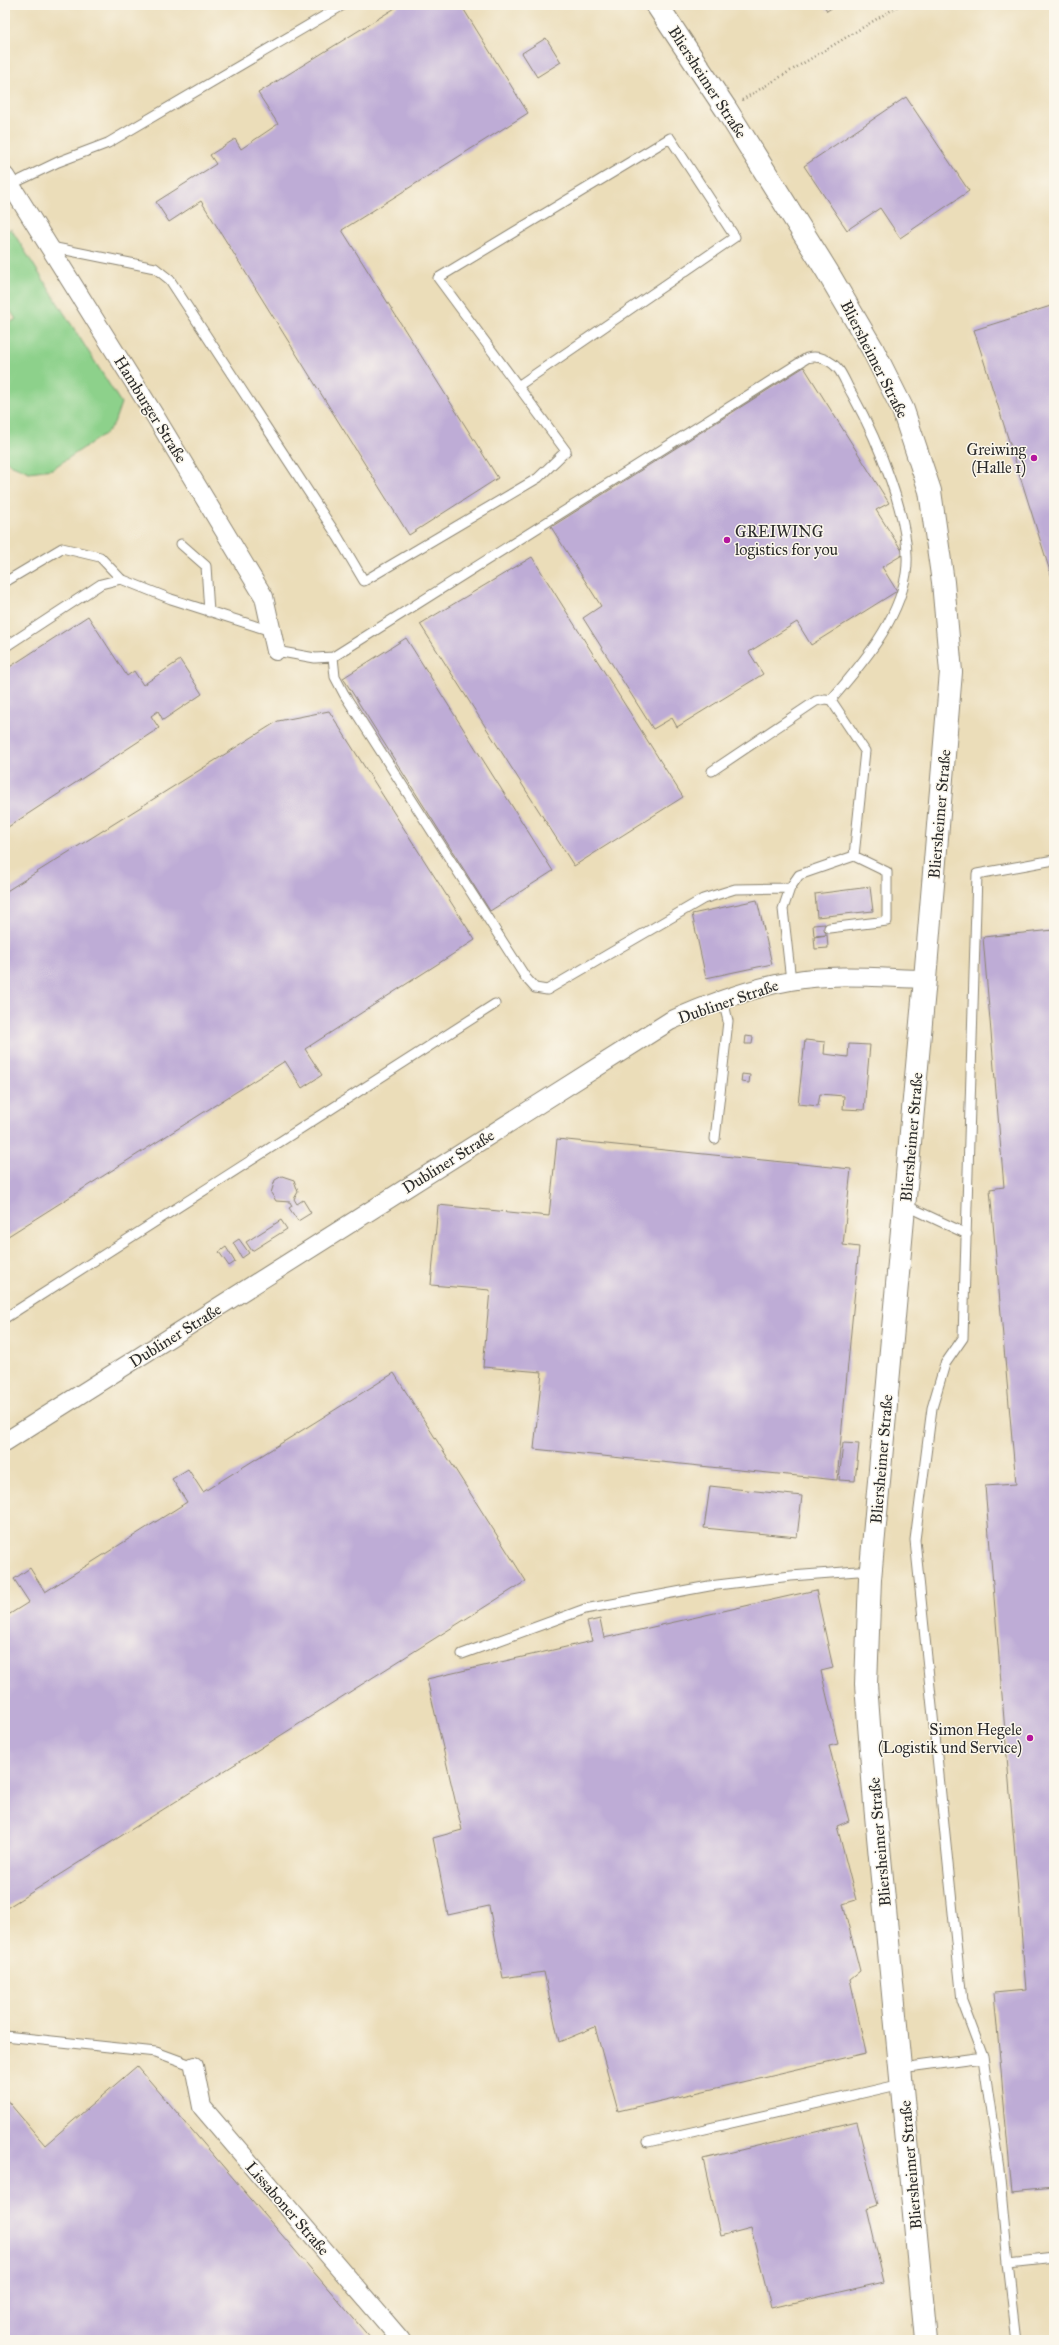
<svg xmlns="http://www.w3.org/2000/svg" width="1059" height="2345" font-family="'IM FELL Great Primer',serif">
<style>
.green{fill:#8dd18b;stroke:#5c7e5b}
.building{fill:#beacd6}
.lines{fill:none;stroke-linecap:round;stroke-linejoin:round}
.lane-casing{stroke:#8b8472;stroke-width:11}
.street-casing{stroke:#8b8472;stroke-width:20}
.secondary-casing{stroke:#8b8472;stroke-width:24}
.path{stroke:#8b8472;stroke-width:2.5;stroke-dasharray:1 3;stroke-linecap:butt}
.lane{stroke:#fff;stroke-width:9}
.street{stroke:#fff;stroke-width:18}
.secondary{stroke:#fff;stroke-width:22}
.poi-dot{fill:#b5179e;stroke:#fbf7ec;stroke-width:1.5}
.labels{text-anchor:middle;stroke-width:3;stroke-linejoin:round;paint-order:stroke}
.street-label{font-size:16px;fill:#2b2b2b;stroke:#fbf7ec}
.poi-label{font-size:16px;fill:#2b2b2b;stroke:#fbf7ec;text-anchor:end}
</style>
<rect width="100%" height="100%" fill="#fbf7ec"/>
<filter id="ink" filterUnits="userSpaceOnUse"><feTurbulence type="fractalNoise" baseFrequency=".025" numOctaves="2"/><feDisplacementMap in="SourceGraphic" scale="8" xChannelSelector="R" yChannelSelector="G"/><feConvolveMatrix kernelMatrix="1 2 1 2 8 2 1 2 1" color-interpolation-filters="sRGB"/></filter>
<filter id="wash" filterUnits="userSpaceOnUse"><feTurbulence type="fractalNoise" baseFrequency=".012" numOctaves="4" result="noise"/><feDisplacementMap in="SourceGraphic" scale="16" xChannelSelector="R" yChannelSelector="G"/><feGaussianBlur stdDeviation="0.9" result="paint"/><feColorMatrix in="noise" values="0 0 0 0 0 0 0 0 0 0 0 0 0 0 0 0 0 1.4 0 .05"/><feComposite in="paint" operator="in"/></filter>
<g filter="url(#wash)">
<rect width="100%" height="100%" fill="#ebddb9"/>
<path class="green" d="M 11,229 L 121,403 L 114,423 L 106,433 L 52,469 L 29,472 L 10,464 L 5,459 L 5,326 L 16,319 L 5,303 L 5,232 Z"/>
<g id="blocks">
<path class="building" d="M 400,5 L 461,5 L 528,113 L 342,230 L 498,478 L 409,535 L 201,201 L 169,222 L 156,202 L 216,164 L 210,155 L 235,139 L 241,149 L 278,124 L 258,93 Z
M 824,5 L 836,5 L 827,11 Z
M 546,38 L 561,62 L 537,77 L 522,53 Z
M 906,97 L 969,191 L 900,238 L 880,208 L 847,230 L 804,166 Z
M 1054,305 L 1054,584 L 974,330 Z
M 804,367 L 889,503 L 876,510 L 904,554 L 882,567 L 897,591 L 811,645 L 797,622 L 749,652 L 763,674 L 677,727 L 672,718 L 653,729 L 583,618 L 601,606 L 551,527 Z
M 532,557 L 683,797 L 574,866 L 420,624 Z
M 88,616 L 127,676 L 134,671 L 143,685 L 180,660 L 202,694 L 163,720 L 158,711 L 151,716 L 159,728 L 5,829 L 5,670 Z
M 406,638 L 553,871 L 490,911 L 343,678 Z
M 329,711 L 475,940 L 305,1049 L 322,1075 L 302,1088 L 285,1061 L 5,1238 L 5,892 L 278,721 Z
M 870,887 L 873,911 L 817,917 L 815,894 Z
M 757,900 L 772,964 L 706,978 L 692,914 Z
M 825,924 L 826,935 L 814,936 L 813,925 Z
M 1054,930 L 1054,2189 L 1012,2193 L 994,1993 L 1026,1990 L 985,1486 L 1016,1484 L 990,1189 L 1004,1187 L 983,937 Z
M 827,935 L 828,948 L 815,949 L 814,937 Z
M 746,1036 L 753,1037 L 752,1044 L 745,1044 Z
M 805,1040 L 825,1042 L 824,1054 L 848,1057 L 849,1044 L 870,1045 L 864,1110 L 843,1109 L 844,1096 L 820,1094 L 818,1106 L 798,1104 Z
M 742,1074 L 750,1075 L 749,1083 L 741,1082 Z
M 557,1139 L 851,1169 L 843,1245 L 859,1247 L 837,1480 L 534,1449 L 542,1372 L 483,1367 L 490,1290 L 431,1285 L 438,1205 L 549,1216 Z
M 282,1176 L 294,1180 L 298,1192 L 294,1199 L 297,1204 L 303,1200 L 311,1213 L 298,1221 L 289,1208 L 292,1206 L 290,1202 L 276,1201 L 271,1193 L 275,1180 Z
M 281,1220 L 287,1229 L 252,1251 L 246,1242 Z
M 239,1239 L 249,1253 L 242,1258 L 233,1243 Z
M 226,1247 L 235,1262 L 229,1266 L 219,1252 Z
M 394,1373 L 526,1581 L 5,1909 L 5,1617 L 29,1602 L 14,1579 L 30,1568 L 45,1592 L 187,1502 L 172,1479 L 188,1469 L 203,1492 Z
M 843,1443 L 859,1444 L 855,1481 L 839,1480 Z
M 710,1486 L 802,1496 L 797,1537 L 704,1528 Z
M 816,1590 L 833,1668 L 821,1671 L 838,1744 L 829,1746 L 849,1821 L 837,1826 L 856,1900 L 843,1904 L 860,1971 L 850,1979 L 866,2053 L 618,2111 L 595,2027 L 559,2042 L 544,1972 L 503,1978 L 489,1906 L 448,1915 L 433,1838 L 462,1830 L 427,1679 L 592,1641 L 587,1622 L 600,1619 L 604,1638 Z
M 137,2066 L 372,2340 L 5,2340 L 5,2098 L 45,2145 Z
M 857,2122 L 878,2205 L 867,2209 L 884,2282 L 771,2308 L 751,2228 L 720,2236 L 703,2159 Z"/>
</g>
</g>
<g filter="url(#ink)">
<use href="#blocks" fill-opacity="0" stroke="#8b8472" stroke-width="1"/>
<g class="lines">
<g class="lane-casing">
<path id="lane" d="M 10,185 L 58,162 L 108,143 L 343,5
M 51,247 L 155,268 L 170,280 L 338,537 L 364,581 L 538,478 L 566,451 L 438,278 L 670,138 L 735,237 L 518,386
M 181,544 L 206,566 L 209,612
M 5,582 L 62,548 L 100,557 L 121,579
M 5,647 L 101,584 L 121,579 L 171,599 L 271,631
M 276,651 L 315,658 L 333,657 L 807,358 C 819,355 831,360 839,370 C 844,377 847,386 852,394 C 876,437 914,524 906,574 C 898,622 862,664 831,700
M 333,657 L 335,677 L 344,694 L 526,978 L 535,988 L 547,990 L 703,899 L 735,889 L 790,888
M 712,771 L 816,701 L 825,699 L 831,700 L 865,751 L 854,856 L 799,875 L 790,888 L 783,909 L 791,981
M 1054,860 L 977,874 L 963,1338 L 945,1364 L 932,1408 L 915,1540 L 962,2001 L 983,2057 L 999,2169 L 1008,2263 L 1054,2258
M 829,928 L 887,921 L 887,872 L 854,856
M 715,1139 L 728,1021 L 723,1000
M 905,1205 L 967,1234
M 5,1318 L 495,1004
M 462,1654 L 585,1609 L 709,1586 L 791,1576 L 871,1570
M 5,2036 L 156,2052 L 194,2066
M 901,2068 L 983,2057
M 648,2142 L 902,2084
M 1008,2263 L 1017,2340"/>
</g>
<g class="street-casing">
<path id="street" d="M 5,176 L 155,416 L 264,597 L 276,651
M 5,1442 L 670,1021 C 708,1004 750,988 791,981 C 835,973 881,978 925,979
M 194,2066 L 202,2107 L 401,2340"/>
</g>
<g class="secondary-casing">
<path id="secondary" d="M 657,5 L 726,109 L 827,271 L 872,348 L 903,410 L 930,491 L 943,582 L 951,672 L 925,979 L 870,1579 L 866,1684 L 875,1805 L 926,2340"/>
</g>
<path class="path" d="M 742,100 L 900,5"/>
<use href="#lane" class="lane"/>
<use href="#street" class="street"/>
<use href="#secondary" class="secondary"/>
</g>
</g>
<g class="poi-dot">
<circle cx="1034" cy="458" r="4"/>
<circle cx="727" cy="540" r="4"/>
<circle cx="1030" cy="1738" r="4"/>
</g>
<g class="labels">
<g class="street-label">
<text transform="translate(708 82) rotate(57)" y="6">Bliersheimer Straße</text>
<text transform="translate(875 359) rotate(63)" y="6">Bliersheimer Straße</text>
<text transform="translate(151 409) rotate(58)" y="6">Hamburger Straße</text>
<text transform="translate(939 814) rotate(-85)" y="6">Bliersheimer Straße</text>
<text transform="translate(728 1001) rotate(-19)" y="6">Dubliner Straße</text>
<text transform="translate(911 1137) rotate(-85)" y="6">Bliersheimer Straße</text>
<text transform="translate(448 1161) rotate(-32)" y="6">Dubliner Straße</text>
<text transform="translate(175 1335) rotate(-32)" y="6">Dubliner Straße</text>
<text transform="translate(881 1459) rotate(-85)" y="6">Bliersheimer Straße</text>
<text transform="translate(879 1842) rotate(-95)" y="6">Bliersheimer Straße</text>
<text transform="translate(910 2165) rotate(-95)" y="6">Bliersheimer Straße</text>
<text transform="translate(288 2208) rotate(49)" y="6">Lissaboner Straße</text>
</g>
<g class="poi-label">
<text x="1026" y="455">Greiwing<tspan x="1026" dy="18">(Halle 1)</tspan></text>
<text x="735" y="537" text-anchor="start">GREIWING<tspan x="735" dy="18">logistics for you</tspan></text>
<text x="1022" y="1735">Simon Hegele<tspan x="1022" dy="18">(Logistik und Service)</tspan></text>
</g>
</g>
<rect width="1059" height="2345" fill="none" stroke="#fbf7ec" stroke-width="20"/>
</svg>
